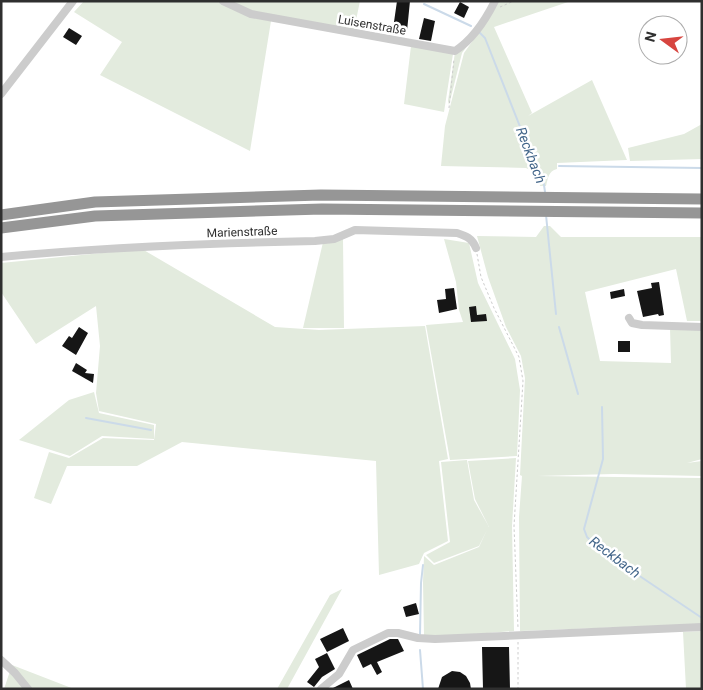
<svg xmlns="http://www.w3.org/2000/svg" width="703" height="690" font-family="Roboto,sans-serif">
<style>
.green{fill:#e3ebde}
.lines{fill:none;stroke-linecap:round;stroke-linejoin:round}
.stream{stroke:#cbdae9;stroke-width:2}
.building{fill:#161616}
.path{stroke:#ccc;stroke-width:1;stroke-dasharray:2.5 2.5;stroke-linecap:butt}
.minor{stroke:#ccc;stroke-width:8}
.highway{stroke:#969696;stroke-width:11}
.labels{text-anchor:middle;stroke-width:5;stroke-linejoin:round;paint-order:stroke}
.street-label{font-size:12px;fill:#2f2f2f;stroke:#fff}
.water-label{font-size:14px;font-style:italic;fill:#43668a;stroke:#fff}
</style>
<rect width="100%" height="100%" fill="#fff"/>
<path class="green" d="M 84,1 L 218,1 C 235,11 252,17 271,21 L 250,151 L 100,75 L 122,42 L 74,12 Z
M 228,1 L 360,1 L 354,30 L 252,12 Z
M 499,1 L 571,1 L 494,27 L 532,113 L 528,116 L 592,80 L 627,160 L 557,163 L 557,169 C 548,171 548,179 546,186 L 540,186 C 538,176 535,172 526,168 L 441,166 L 445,126 L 464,53 L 491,15 Z
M 480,29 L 462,53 L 449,105 L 448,101 L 455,52 Z
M 411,46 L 453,54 L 444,112 L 404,104 Z
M 702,124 L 702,159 L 630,161 L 628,148 L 684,134 Z
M 544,226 L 550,226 L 561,237 L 702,237 L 702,321 L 687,321 L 676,269 L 585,292 L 600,361 L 671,363 L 670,328 L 702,330 L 702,459 L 687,463 L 702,461 L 702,476 L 614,474 L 537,476 L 702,478 L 702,624 L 520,631 L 519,517 L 522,476 L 520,475 L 525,378 L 521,356 L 506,327 L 488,277 L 477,236 L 536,237 Z
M 324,238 L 343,238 L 344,328 L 303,328 Z
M 444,239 L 469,243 L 478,283 L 515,359 L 520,390 L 517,456 L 450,460 L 426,325 L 463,322 L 459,310 L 456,282 Z
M 142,249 L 275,327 L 319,330 L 425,326 L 448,459 L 439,461 L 448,541 L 424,553 L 419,564 L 379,575 L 376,461 L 182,442 L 137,466 L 67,466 L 51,504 L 34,498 L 49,452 L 69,458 L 103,438 L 154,440 L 156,424 L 99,411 L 96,393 L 100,346 L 96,306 L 36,344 L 1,292 L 1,263 Z
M 94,392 L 99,413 L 154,425 L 154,439 L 102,436 L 70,456 L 19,440 L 69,400 Z
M 516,458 L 512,526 L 514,631 L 436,637 L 424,635 L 423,582 L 424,556 L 434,565 L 479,547 L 487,530 L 479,546 L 434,563 L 426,555 L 450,542 L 441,462 L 467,460 L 474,500 L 489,527 L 475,499 L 468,461 Z
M 342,589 L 287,689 L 277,689 L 330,595 Z
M 702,631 L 702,689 L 686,689 L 683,632 Z
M 12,665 L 74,689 L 31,689 Z
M 10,671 L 25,689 L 4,689 Z"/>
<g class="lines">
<path class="stream" d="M 424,4 L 471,26
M 480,33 L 485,38 L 532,157 L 543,178 L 545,192
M 559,166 L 702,168
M 546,215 L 556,314
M 559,327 L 578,394
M 602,407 L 603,459 L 584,529 L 587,537 L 598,548 L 702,618
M 86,418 L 151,430
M 420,635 L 421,583 L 423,565
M 420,650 L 423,689"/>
</g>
<path class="building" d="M 397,1 L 410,1 L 407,31 L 393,29 Z
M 460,2 L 469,7 L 464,18 L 454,13 Z
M 424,18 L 435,21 L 431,41 L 419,39 Z
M 69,28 L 82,36 L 76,45 L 63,37 Z
M 659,282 L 664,315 L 659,316 L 658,314 L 643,317 L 637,291 L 652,288 L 651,283 Z
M 454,288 L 457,309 L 439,313 L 437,300 L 446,299 L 445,289 Z
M 624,289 L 625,296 L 611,299 L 610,292 Z
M 476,306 L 477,315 L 486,314 L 487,321 L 471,322 L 469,307 Z
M 79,327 L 88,333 L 76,355 L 62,346 L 69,336 L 72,338 Z
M 618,341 L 630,341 L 630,352 L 618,352 Z
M 76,363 L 87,370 L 85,373 L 94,374 L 93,383 L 72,371 Z
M 416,603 L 419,614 L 406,617 L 403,607 Z
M 343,628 L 349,641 L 327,652 L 320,639 Z
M 390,639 L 398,639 L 404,651 L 377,662 L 382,672 L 377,675 L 371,664 L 363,668 L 357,655 Z
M 482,647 L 509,647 L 510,689 L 483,689 Z
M 327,653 L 335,669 L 322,677 L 314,687 L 307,682 L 319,667 L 315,659 Z
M 452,671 L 460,672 L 466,676 L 470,683 L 471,689 L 438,689 L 442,677 Z
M 349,680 L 353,689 L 331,689 Z"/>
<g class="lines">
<path class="path" d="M 500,7 L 514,1
M 449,108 L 454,59
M 477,254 L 481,277 L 494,308 L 519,357 L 523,381 L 514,526 L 518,628
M 518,642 L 518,689"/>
<path class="minor" d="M 223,1 L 251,14 L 455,51 C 472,40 486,19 495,1
M 1,94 L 73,1
M 1,257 C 105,247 210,243 315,241 L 334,239 L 355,230 L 457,233 C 466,236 472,238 476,248
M 629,318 L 632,323 L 642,325 L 702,327
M 1,660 L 15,673 L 28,689
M 321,689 L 339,674 L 353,650 L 388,633 L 398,633 L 418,638 L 435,639 L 702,627"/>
<path class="highway" d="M 1,215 L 95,202 L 321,195 L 702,199
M 1,228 L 95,216 L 322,209 L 702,213"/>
</g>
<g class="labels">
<g class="street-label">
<text transform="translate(372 25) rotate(10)" y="4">Luisenstraße</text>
<text transform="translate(242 232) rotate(-2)" y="4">Marienstraße</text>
</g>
<g class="water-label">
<text transform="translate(531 155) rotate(69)" y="5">Reckbach</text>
<text transform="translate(615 557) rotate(37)" y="5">Reckbach</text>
</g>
</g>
<rect width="703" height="690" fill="none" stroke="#2f2f2f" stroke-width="5"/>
<g transform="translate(663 40) rotate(285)"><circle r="24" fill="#ffffff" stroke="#acacac"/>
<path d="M0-4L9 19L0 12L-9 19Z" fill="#d7453f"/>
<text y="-8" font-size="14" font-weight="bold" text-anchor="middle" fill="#2f2f2f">N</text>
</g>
</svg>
